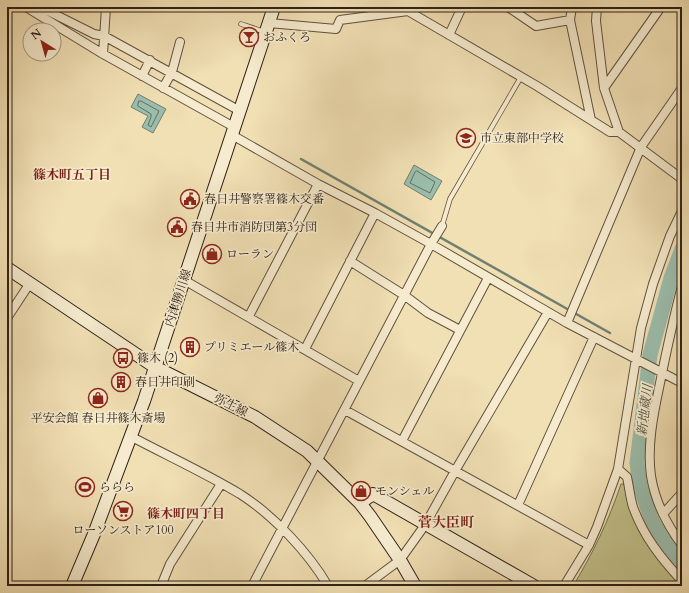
<svg xmlns="http://www.w3.org/2000/svg" width="689" height="593" font-family="Cardo,'Noto Serif JP',serif">
<style>
.green{fill:#c1c089;stroke:#787050}
.water{fill:#9bbdac;stroke:#6f7f71}
.lines{fill:none;stroke-linecap:round;stroke-linejoin:round}
.shore{stroke:#646f62;stroke-width:1}
.stream{stroke:#6f7f71;stroke-width:2.5}
.river{stroke:#9bbdac;stroke-width:15}
.lane-casing{stroke:#5f513f;stroke-width:5.5}
.street-casing{stroke:#5f513f;stroke-width:10}
.secondary-casing{stroke:#2e2118;stroke-width:14}
.lane{stroke:#f6ebce;stroke-width:4}
.street{stroke:#f6ebce;stroke-width:8}
.secondary{stroke:#f6ebce;stroke-width:12}
.labels{text-anchor:middle;stroke-width:3.5;stroke-linejoin:round;paint-order:stroke}
.poi-label{font-size:12px;fill:#2e2118;stroke:#f6ebce;text-anchor:start}
.street-label{font-size:12px;fill:#2e2118;stroke:#f6ebce}
.neighbourhood-label{font-size:13px;font-weight:bold;fill:#7a1f14;stroke:#f6ebce}
.water-label{font-size:13px;font-style:italic;fill:#4f5044;stroke:#f6ebce}
.quarter-label{font-size:14px;font-weight:bold;fill:#7a1f14;stroke:#f6ebce}
</style>
<rect width="100%" height="100%" fill="#f1e0b4"/>
<filter id="stains"><feTurbulence type="fractalNoise" baseFrequency=".005" numOctaves="4"/><feColorMatrix values="0 0 0 0 .2 0 0 0 0 .09 0 0 0 0 .02 0 0 0 .5 -.17"/></filter>
<radialGradient id="worn" r=".72"><stop offset=".6" stop-color="#630" stop-opacity="0"/><stop offset="1" stop-color="#630" stop-opacity=".3"/></radialGradient>
<path class="green" d="M 621,484 L 624,484 C 633,528 652,554 682,586 L 573,586 C 593,553 609,520 621,484 Z"/>
<path class="water" d="M 138,94 L 166,109 L 153,133 L 142,127 L 148,116 L 131,107 Z
M 414,165 L 442,181 L 431,200 L 404,184 Z"/>
<g class="lines">
<path class="shore" d="M 139,101 L 141,101 L 159,111 L 151,127 L 148,125 L 151,117 L 151,114 L 138,106 Z
M 417,171 L 435,182 L 430,193 L 410,183 L 415,172 Z"/>
<path class="stream" d="M 301,159 L 610,333"/>
<path class="river" d="M 682,249 L 671,278 L 650,355 L 637,463 L 640,486 L 652,521 L 663,540 L 682,564"/>
<g class="lane-casing">
<path id="lane" d="M 241,24 L 265,32
M 442,226 L 450,199 L 521,77"/>
</g>
<g class="street-casing">
<path id="street" d="M 26,7 L 103,54 L 234,127
M 40,7 L 94,34 L 104,36 L 240,111
M 407,7 L 408,11 L 537,86 L 610,132 L 619,132
M 508,7 L 536,26 L 570,20
M 572,7 L 570,20 L 591,120
M 597,7 L 596,21 L 604,88 L 619,132 L 682,179
M 269,23 L 336,29 L 340,20 L 408,11
M 449,35 L 462,7
M 103,54 L 106,7
M 142,76 L 150,60
M 163,88 L 172,72 L 180,42
M 604,88 L 661,7
M 232,135 L 318,184 L 375,213 L 431,244 L 567,323 L 682,383
M 350,261 L 404,295 L 428,313 L 460,330
M 184,280 L 359,381
M 682,286 C 673,320 666,353 659,388 C 653,416 647,447 651,476 C 655,501 667,525 682,545
M 249,316 L 318,184
M 7,318 L 30,283
M 567,323 L 641,147 L 682,88
M 305,349 L 375,213
M 345,410 L 589,545
M 132,437 C 168,456 205,473 240,494 C 273,515 308,552 328,586
M 402,441 L 488,278
M 618,469 L 627,477 C 629,486 630,497 633,507 C 644,537 661,558 682,581
M 518,505 L 594,337
M 663,514 L 682,493
M 161,586 L 170,564 L 221,484
M 252,586 L 431,244 L 442,226
M 365,586 L 400,560 L 425,525 L 455,471 L 548,312
M 564,586 L 589,545 L 597,527 L 618,469 L 641,328 L 653,284 L 670,236 L 682,211"/>
</g>
<g class="secondary-casing">
<path id="secondary" d="M 7,268 L 155,367 L 255,417 L 307,451 L 360,503 L 370,516 L 400,560 L 415,586
M 360,503 L 373,494 L 534,586
M 72,586 L 94,534 L 144,401 L 274,7"/>
</g>
<use href="#lane" class="lane"/>
<use href="#street" class="street"/>
<use href="#secondary" class="secondary"/>
</g>
<defs>
<g id="bar-ring" transform="scale(1)"><circle r="9.5" fill="#f6ebce" stroke="#8f2418" stroke-width="1.5"/><path d="M-6-5H6L.8 .8V4.5H3.5V6h-7V4.5H-.8V.8Z" fill="#8f2418"/></g>
<g id="school-ring" transform="scale(1)"><circle r="9.5" fill="#f6ebce" stroke="#8f2418" stroke-width="1.5"/><path d="M0-5L7-2L0 1L-7-2ZM-4 1L0 2.5L4 1V4Q0 6-4 4Z" fill="#8f2418"/></g>
<g id="civic-ring" transform="scale(1)"><circle r="9.5" fill="#f6ebce" stroke="#8f2418" stroke-width="1.5"/><path d="M-.6-6.5H3V-4.5H.6V-3L4-1V1h2V6H-6V1h2V-1L-.6-3ZM-1.2 2.5V6h2.4V2.5Z" fill="#8f2418"/></g>
<g id="shop-ring" transform="scale(1)"><circle r="9.5" fill="#f6ebce" stroke="#8f2418" stroke-width="1.5"/><path d="M-5-2.5h2.3a2.7 3.5 0 0 1 5.4 0H5L5.5 6h-11ZM-1.5-2.5h3a1.5 2.3 0 0 0-3 0Z" fill="#8f2418"/></g>
<g id="building-ring" transform="scale(1)"><circle r="9.5" fill="#f6ebce" stroke="#8f2418" stroke-width="1.5"/><path d="M-4-6H4V6H1V3H-1V6H-4ZM-2.5-4.3h1.7v1.8h-1.7ZM.8-4.3h1.7v1.8H.8ZM-2.5-1h1.7V.8h-1.7ZM.8-1h1.7V.8H.8Z" fill="#8f2418"/></g>
<g id="bus-ring" transform="scale(1)"><circle r="9.5" fill="#f6ebce" stroke="#8f2418" stroke-width="1.5"/><path d="M-5-6H5V4H4V6H2V4H-2V6H-4V4H-5ZM-3.5-4V0h7V-4ZM-3.5 1.2v1.5H-2V1.2ZM2 1.2v1.5H3.5V1.2Z" fill="#8f2418"/></g>
<g id="stadium-ring" transform="scale(1)"><circle r="9.5" fill="#f6ebce" stroke="#8f2418" stroke-width="1.5"/><path d="M0-5a6.5 5 0 1 0 0 10a6.5 5 0 1 0 0-10ZM-3.5-1.8h7v3.6h-7Z" fill="#8f2418"/></g>
<g id="supermarket-ring" transform="scale(1)"><circle r="9.5" fill="#f6ebce" stroke="#8f2418" stroke-width="1.5"/><path d="M-6-5.5h2.5l.6 2H6L4.5 2H-2.5L-4.4-4H-6ZM-1.5 3.2a1.3 1.3 0 1 0 .1 0ZM3 3.2a1.3 1.3 0 1 0 .1 0Z" fill="#8f2418"/></g>
</defs>
<g fill-rule="evenodd">
<use href="#bar-ring" x="249" y="37"/>
<use href="#school-ring" x="466" y="138"/>
<use href="#civic-ring" x="190" y="199"/>
<use href="#civic-ring" x="177" y="227"/>
<use href="#shop-ring" x="212" y="254"/>
<use href="#building-ring" x="190" y="347"/>
<use href="#bus-ring" x="123" y="358"/>
<use href="#building-ring" x="121" y="382"/>
<use href="#shop-ring" x="98" y="398"/>
<use href="#stadium-ring" x="85" y="487"/>
<use href="#shop-ring" x="361" y="491"/>
<use href="#supermarket-ring" x="123" y="511"/>
</g>
<g class="labels">
<g class="poi-label">
<text x="263" y="41">おふくろ</text>
<text x="480" y="142">市立東部中学校</text>
<text x="204" y="203">春日井警察署篠木交番</text>
<text x="191" y="231">春日井市消防団第3分団</text>
<text x="226" y="258">ローラン</text>
<text x="204" y="351">プリミエール篠木</text>
<text x="137" y="362">篠木 (2)</text>
<text x="135" y="386">春日井印刷</text>
<text x="98" y="422" text-anchor="middle">平安会館 春日井篠木斎場</text>
<text x="99" y="491">ららら</text>
<text x="375" y="495">モンシェル</text>
<text x="123" y="534" text-anchor="middle">ローソンストア100</text>
</g>
<g class="street-label">
<text transform="translate(178 298) rotate(-72)" y="4">内津勝川線</text>
<text transform="translate(231 405) rotate(27)" y="4">弥生線</text>
</g>
<g class="neighbourhood-label">
<text x="72" y="179">篠木町五丁目</text>
<text x="186" y="518">篠木町四丁目</text>
</g>
<g class="water-label">
<text transform="translate(644 410) rotate(-83)" y="5">新地蔵川</text>
</g>
<g class="quarter-label">
<text x="446" y="527">菅大臣町</text>
</g>
</g>
<rect width="689" height="593" fill="none" stroke="#f1e0b4" stroke-width="24"/>
<rect x="8" y="8" width="673" height="577" fill="none" stroke="#2e2118" stroke-width="2"/>
<rect x="12" y="12" width="665" height="569" fill="none" stroke="#2e2118"/>
<g transform="translate(42 42) rotate(323)"><circle r="19" fill="#f6ebce" stroke="#a69a85"/>
<path d="M0-3L7 15L0 10L-7 15Z" fill="#8f2418"/>
<text y="-6" font-size="11" font-weight="bold" text-anchor="middle" fill="#2e2118">N</text>
</g>
<rect width="100%" height="100%" filter="url(#stains)"/>
<rect width="100%" height="100%" fill="url(#worn)"/>
</svg>
